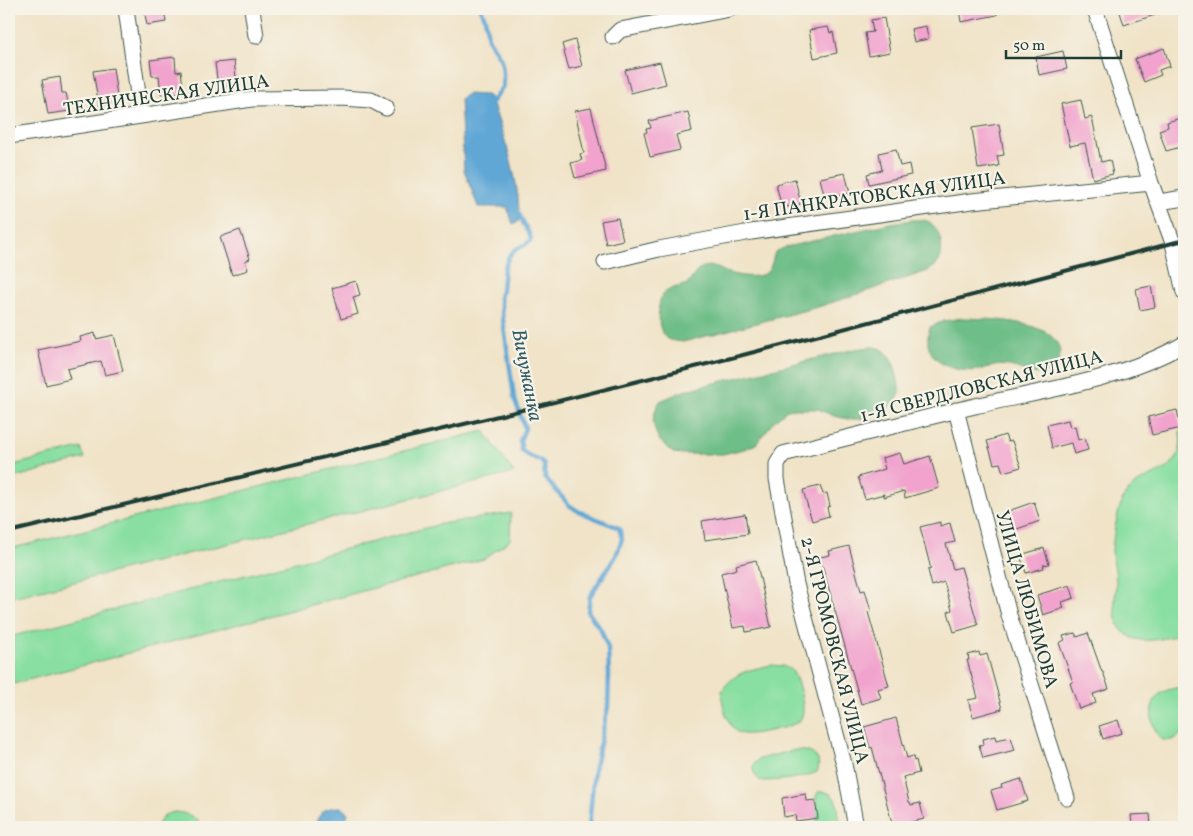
<svg xmlns="http://www.w3.org/2000/svg" width="1193" height="836" font-family="Vollkorn,serif">
<style>
.green{fill:#89dfa2;stroke:#548e6b}
.forest{fill:#6ebe88;stroke:#467e5e}
.water{fill:#60a7d6;stroke:#407285}
.lines{fill:none;stroke-linecap:round;stroke-linejoin:round}
.stream{stroke:#60a7d6;stroke-width:4.5}
.building{fill:#f1a2cd}
.minor-casing{stroke:#3e564a;stroke-width:17}
.minor{stroke:#fff;stroke-width:15}
.rail{stroke:#1f3d34;stroke-width:4}
.labels{text-anchor:middle;stroke-width:4.5;stroke-linejoin:round;paint-order:stroke}
.street-label{font-size:19px;fill:#1f3d34;stroke:#f7f3e8}
.water-label{font-size:20px;font-style:italic;fill:#325d65;stroke:#f7f3e8}
</style>
<rect width="100%" height="100%" fill="#f7f3e8"/>
<filter id="ink" filterUnits="userSpaceOnUse"><feTurbulence type="fractalNoise" baseFrequency=".02" numOctaves="2"/><feDisplacementMap in="SourceGraphic" scale="10" xChannelSelector="R" yChannelSelector="G"/><feConvolveMatrix kernelMatrix="1 2 1 2 8 2 1 2 1" color-interpolation-filters="sRGB"/></filter>
<filter id="wash" filterUnits="userSpaceOnUse"><feTurbulence type="fractalNoise" baseFrequency=".0096" numOctaves="4" result="noise"/><feDisplacementMap in="SourceGraphic" scale="20" xChannelSelector="R" yChannelSelector="G"/><feGaussianBlur stdDeviation="1.12" result="paint"/><feColorMatrix in="noise" values="0 0 0 0 0 0 0 0 0 0 0 0 0 0 0 0 0 1.4 0 .05"/><feComposite in="paint" operator="in"/></filter>
<g filter="url(#wash)">
<rect width="100%" height="100%" fill="#f0e3c7"/>
<path class="green" d="M 1184,426 L 1184,635 C 1167,636 1145,646 1129,636 C 1109,624 1116,599 1116,580 C 1116,570 1112,561 1112,550 C 1113,538 1118,505 1125,495 C 1142,469 1187,478 1180,432 Z
M 484,431 L 514,473 L 9,598 L 9,549 Z
M 81,448 L 85,458 L 9,479 L 9,466 Z
M 511,513 L 510,540 L 484,559 L 9,685 L 9,637 L 441,524 Z
M 771,665 L 782,666 L 792,670 C 798,681 809,712 799,721 C 794,726 777,729 770,731 C 761,732 748,736 739,733 C 732,730 729,721 726,715 C 724,708 721,698 722,692 C 723,688 726,685 729,682 C 741,670 755,669 771,665 Z
M 1184,686 L 1184,729 C 1180,738 1171,743 1161,739 C 1151,727 1146,704 1161,693 C 1168,689 1177,688 1184,686 Z
M 795,750 C 808,750 824,755 817,772 C 800,779 778,781 760,781 C 753,773 749,766 759,759 Z
M 818,792 C 840,789 838,812 840,827 L 818,827 C 817,816 812,803 818,792 Z
M 176,812 C 186,813 198,817 202,827 L 157,827 C 162,817 164,813 176,812 Z"/>
<path class="forest" d="M 913,220 C 919,220 924,219 929,222 C 941,229 946,253 937,264 C 935,267 930,269 928,271 L 818,307 L 683,342 C 678,341 671,341 667,339 C 657,331 656,304 663,294 C 670,287 680,287 688,284 C 693,278 696,269 704,267 C 712,264 719,269 726,272 C 736,276 760,280 768,271 C 772,266 773,258 775,252 L 786,247 L 891,223 Z
M 962,318 C 985,319 1057,319 1060,352 C 1060,357 1058,365 1053,369 C 1038,380 1023,368 1009,366 C 1003,365 996,365 990,367 C 986,367 983,370 979,370 C 952,374 919,360 930,327 L 944,321 Z
M 870,347 C 875,347 878,347 882,349 C 895,357 898,379 900,393 L 896,401 L 889,407 L 871,416 L 861,419 L 848,419 L 834,416 L 818,409 L 796,409 L 787,410 L 775,420 L 756,444 L 744,449 L 723,454 L 682,454 L 673,453 L 659,440 L 655,430 L 653,421 L 655,411 L 660,401 L 686,390 L 855,349 Z"/>
<path class="water" d="M 467,94 L 486,95 L 490,97 L 492,102 C 505,141 520,179 519,221 L 513,224 L 507,207 L 478,207 L 464,170 L 460,99 Z
M 341,807 L 348,813 L 344,827 L 315,827 C 322,810 322,808 341,807 Z"/>
<g class="lines">
<path class="stream" d="M 481,9 L 485,18 L 488,38 L 501,60 L 503,72 L 503,86 L 489,106
M 517,210 L 531,238 L 530,241 L 526,244 L 515,250 L 509,256 L 504,269 L 502,290 L 500,298 L 514,397 L 525,428 L 520,441 L 522,451 L 531,457 L 541,461 L 544,465 L 545,478 L 569,505 L 578,511 L 619,528 L 622,539 L 616,556 L 590,596 L 588,612 L 601,630 L 608,648 L 609,674 L 608,707 L 594,771 L 589,827"/>
</g>
<g id="blocks">
<path class="building" d="M 144,9 L 164,9 L 166,22 L 147,25 Z
M 959,9 L 997,9 L 997,15 L 961,22 Z
M 1119,9 L 1167,9 L 1167,11 L 1124,25 Z
M 884,18 L 890,52 L 869,56 L 865,33 L 873,32 L 871,20 Z
M 926,26 L 928,39 L 914,42 L 911,29 Z
M 828,27 L 830,33 L 833,32 L 837,53 L 814,58 L 809,30 Z
M 575,40 L 582,66 L 569,69 L 562,44 Z
M 1164,48 L 1170,66 L 1159,70 L 1161,75 L 1144,82 L 1135,59 Z
M 1063,51 L 1067,69 L 1039,75 L 1036,57 Z
M 175,57 L 176,72 L 181,71 L 184,93 L 161,95 L 159,76 L 152,76 L 150,60 Z
M 234,61 L 237,85 L 218,87 L 215,63 Z
M 660,62 L 666,84 L 631,93 L 625,70 Z
M 113,68 L 118,103 L 99,106 L 93,71 Z
M 60,77 L 62,93 L 66,93 L 70,111 L 48,114 L 42,80 Z
M 1081,100 L 1085,119 L 1092,117 L 1101,162 L 1110,160 L 1113,174 L 1093,179 L 1085,143 L 1070,146 L 1061,104 Z
M 591,108 L 606,171 L 575,178 L 571,163 L 582,160 L 580,154 L 584,153 L 575,111 Z
M 688,112 L 692,131 L 676,135 L 680,150 L 650,157 L 644,133 L 647,132 L 646,129 L 651,128 L 649,121 Z
M 1184,117 L 1184,146 L 1166,151 L 1159,130 L 1168,127 L 1167,122 Z
M 999,124 L 1004,155 L 997,156 L 999,166 L 978,169 L 972,128 Z
M 896,149 L 900,166 L 909,164 L 911,175 L 869,184 L 867,174 L 882,170 L 879,153 Z
M 845,173 L 850,193 L 825,199 L 820,178 Z
M 795,179 L 801,204 L 782,208 L 776,184 Z
M 618,218 L 623,240 L 606,244 L 601,221 Z
M 240,230 L 250,259 L 245,261 L 248,270 L 232,275 L 220,237 Z
M 356,281 L 360,295 L 353,297 L 358,314 L 341,319 L 332,288 Z
M 1151,286 L 1155,307 L 1140,310 L 1136,289 Z
M 95,333 L 96,339 L 114,335 L 123,371 L 105,375 L 101,361 L 67,369 L 70,379 L 46,385 L 38,350 L 81,341 L 80,337 Z
M 1177,410 L 1181,428 L 1152,435 L 1148,417 Z
M 1068,420 L 1070,427 L 1075,426 L 1078,440 L 1085,438 L 1088,450 L 1074,454 L 1071,443 L 1052,448 L 1047,425 Z
M 1005,435 L 1008,442 L 1012,441 L 1021,467 L 1003,472 L 1000,463 L 994,464 L 987,441 Z
M 900,453 L 904,464 L 930,456 L 939,488 L 905,498 L 904,491 L 884,497 L 884,494 L 865,499 L 858,477 L 885,469 L 882,458 Z
M 820,486 L 823,494 L 827,493 L 830,506 L 827,507 L 829,516 L 812,521 L 803,490 Z
M 1034,502 L 1040,521 L 1014,530 L 1008,511 Z
M 745,514 L 748,534 L 705,540 L 702,521 Z
M 940,522 L 940,526 L 950,523 L 955,542 L 946,544 L 953,569 L 961,567 L 978,625 L 954,632 L 948,612 L 952,610 L 944,582 L 932,586 L 928,570 L 931,569 L 920,527 Z
M 849,546 L 861,591 L 865,590 L 871,611 L 868,612 L 889,686 L 878,689 L 881,698 L 861,704 L 820,557 L 830,555 L 829,551 Z
M 1044,548 L 1049,564 L 1043,565 L 1044,568 L 1026,573 L 1020,555 Z
M 756,560 L 771,627 L 746,632 L 745,626 L 733,628 L 721,573 L 737,569 L 736,565 Z
M 1070,585 L 1074,598 L 1062,602 L 1064,608 L 1043,615 L 1037,595 Z
M 1075,633 L 1077,637 L 1088,633 L 1102,672 L 1103,672 L 1109,689 L 1093,694 L 1096,703 L 1079,709 L 1070,683 L 1073,682 L 1059,643 L 1065,640 L 1063,636 Z
M 979,652 L 980,656 L 987,654 L 1002,709 L 973,717 L 968,700 L 978,698 L 967,660 L 969,660 L 968,655 Z
M 896,718 L 907,758 L 913,756 L 914,761 L 916,760 L 919,773 L 903,777 L 909,802 L 910,802 L 911,805 L 920,803 L 924,819 L 893,827 L 872,747 L 870,748 L 864,727 Z
M 1118,720 L 1122,733 L 1103,739 L 1099,726 Z
M 995,736 L 996,740 L 1011,737 L 1015,750 L 983,758 L 979,745 L 984,744 L 983,739 Z
M 1021,779 L 1028,801 L 997,810 L 991,791 L 1002,788 L 1001,785 Z
M 806,794 L 807,801 L 815,800 L 818,818 L 796,821 L 795,815 L 784,817 L 782,798 Z
M 1150,814 L 1151,827 L 1132,827 L 1131,815 Z"/>
</g>
</g>
<g filter="url(#ink)">
<use href="#blocks" fill-opacity="0" stroke="#3e564a" stroke-width="1"/>
<g class="lines">
<g class="minor-casing">
<path id="minor" d="M 126,9 L 141,115
M 252,9 L 256,36
M 1095,9 L 1151,183 L 1173,243 L 1184,292
M 613,37 L 620,30 L 730,9
M 9,136 L 252,99 L 342,98 L 371,100 L 386,108
M 1159,202 L 1184,198
M 605,262 L 659,249 L 751,232 L 972,201 L 1151,183
M 956,410 L 1009,615 L 1067,798
M 856,827 L 844,764 L 796,584 L 777,479 L 777,464 L 783,454 C 847,438 911,421 975,406 C 1045,390 1121,380 1184,344"/>
</g>
<use href="#minor" class="minor"/>
<path class="rail" d="M 9,532 L 498,416 L 739,356 L 1184,240"/>
</g>
</g>
<g class="labels">
<g class="street-label">
<text transform="translate(166 94) rotate(-8)" y="7">ТЕХНИЧЕСКАЯ УЛИЦА</text>
<text transform="translate(874 195) rotate(-8)" y="7">1-Я ПАНКРАТОВСКАЯ УЛИЦА</text>
<text transform="translate(981 385) rotate(-14)" y="7">1-Я СВЕРДЛОВСКАЯ УЛИЦА</text>
<text transform="translate(1028 599) rotate(74)" y="7">УЛИЦА ЛЮБИМОВА</text>
<text transform="translate(836 650) rotate(76)" y="7">2-Я ГРОМОВСКАЯ УЛИЦА</text>
</g>
<g class="water-label">
<text transform="translate(528 375) rotate(79)" y="7">Вичужанка</text>
</g>
</g>
<rect width="1193" height="836" fill="none" stroke="#f7f3e8" stroke-width="30"/>
<path d="M1006 50v8h115v-8" fill="none" stroke="#1f3d34" stroke-width="2.5"/>
<text x="1013" y="50" font-size="15" fill="#1f3d34" stroke="#f7f3e8" stroke-width="4" paint-order="stroke">50 m</text>
</svg>
